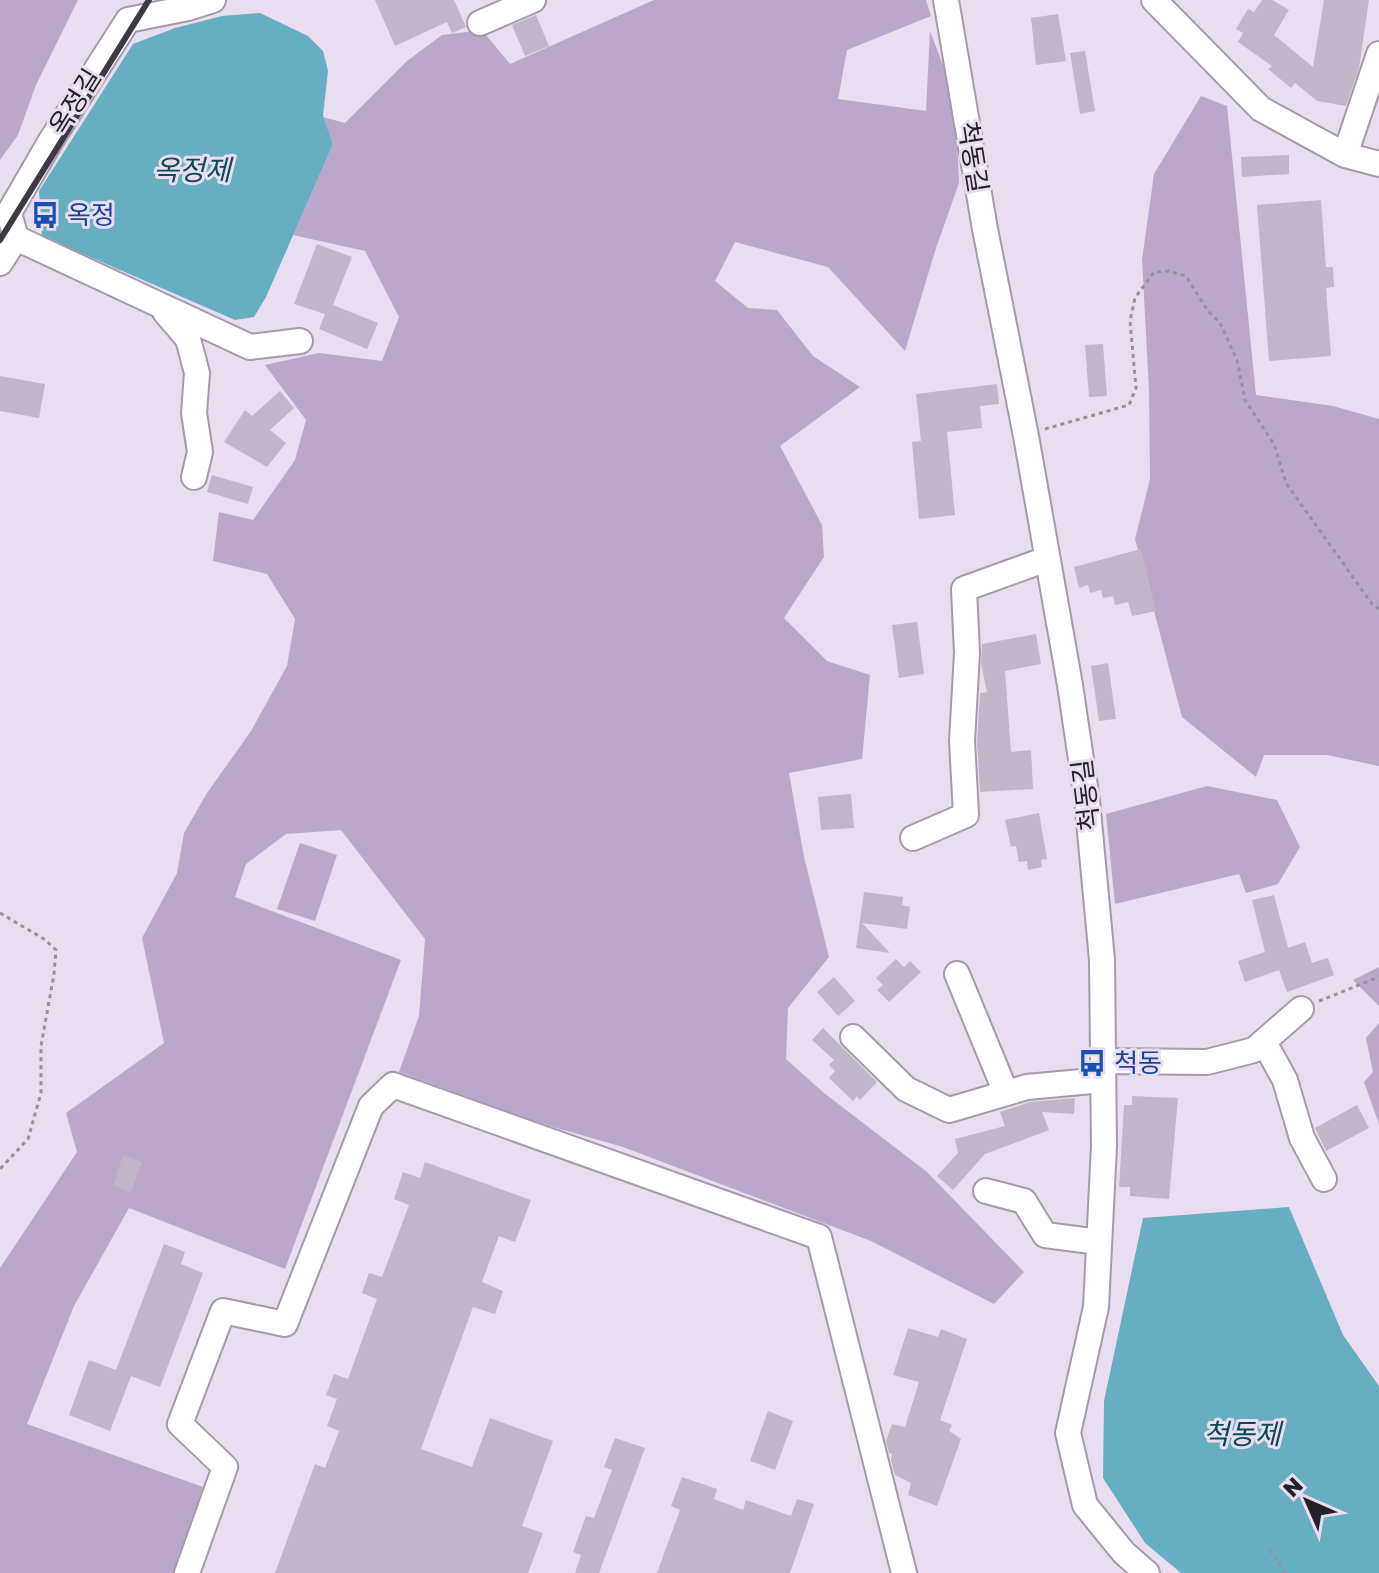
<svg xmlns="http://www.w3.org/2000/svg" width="1379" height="1573" font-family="'Golos Text','Noto Sans KR',sans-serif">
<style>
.green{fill:#bba7ca}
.water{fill:#68aec3}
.building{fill:#c0b6c8}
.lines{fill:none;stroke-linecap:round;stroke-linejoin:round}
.minor-casing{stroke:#a49aab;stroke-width:28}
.path{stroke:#968f9c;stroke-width:3;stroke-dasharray:4 4;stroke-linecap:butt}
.minor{stroke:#fff;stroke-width:24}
.rail{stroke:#3e3942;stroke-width:6}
.labels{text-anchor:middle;stroke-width:6;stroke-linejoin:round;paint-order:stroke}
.street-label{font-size:26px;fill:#242027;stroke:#e8def0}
.transit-label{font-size:26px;fill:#164399;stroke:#e8def0;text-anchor:start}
.water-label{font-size:28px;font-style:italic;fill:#0a4958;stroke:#e8def0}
</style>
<rect width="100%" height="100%" fill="#e8def0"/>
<path class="green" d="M 0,0 L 78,0 L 36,85 L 18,135 L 0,160 Z
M 654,0 L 926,0 L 931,16 L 847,50 L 838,99 L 926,111 L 930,31 L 955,97 L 959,183 L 935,251 L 905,351 L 828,267 L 735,242 L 715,281 L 748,308 L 777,310 L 813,356 L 860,387 L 780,446 L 822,525 L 824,557 L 784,618 L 827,661 L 870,675 L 862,759 L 789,773 L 804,857 L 829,957 L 788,1008 L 786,1059 L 824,1093 L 927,1172 L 1024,1272 L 994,1304 L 871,1241 L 623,1147 L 539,1123 L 399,1072 L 419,1016 L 425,939 L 341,830 L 286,834 L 246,864 L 235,897 L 401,960 L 285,1269 L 129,1208 L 74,1306 L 27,1424 L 203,1487 L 173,1573 L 0,1573 L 0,1268 L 77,1152 L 66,1113 L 164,1043 L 142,938 L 177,873 L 184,833 L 207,793 L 251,731 L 287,666 L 295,619 L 267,574 L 213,561 L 219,512 L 253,520 L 295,460 L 306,420 L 265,365 L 319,353 L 382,361 L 399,317 L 365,251 L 293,235 L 333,144 L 323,117 L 345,123 L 407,61 L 442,35 L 482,30 L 510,64 Z
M 1201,96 L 1227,106 L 1256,395 L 1333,406 L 1379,419 L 1379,766 L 1327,755 L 1264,755 L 1256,777 L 1182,717 L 1135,539 L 1150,479 L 1149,390 L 1142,260 L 1154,174 Z
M 1207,786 L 1277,800 L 1300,847 L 1278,884 L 1246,893 L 1239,874 L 1115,904 L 1106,814 Z
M 300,843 L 337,855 L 315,921 L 277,909 Z
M 1379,967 L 1379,1006 L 1353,980 Z
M 1379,1023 L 1379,1124 L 1364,1082 L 1373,1072 L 1366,1038 Z"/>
<path class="water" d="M 260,13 L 308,36 L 323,51 L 328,71 L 323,116 L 333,144 L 266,297 L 254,317 L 235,320 L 42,236 L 39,191 L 133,44 L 175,28 L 222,16 Z
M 1289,1207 L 1343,1335 L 1379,1386 L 1379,1573 L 1181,1573 L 1145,1543 L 1103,1478 L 1104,1401 L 1143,1218 Z"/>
<path class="building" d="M 375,0 L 454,0 L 466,27 L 452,33 L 447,22 L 395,46 Z
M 1262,0 L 1272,0 L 1289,10 L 1274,35 L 1313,67 L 1324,0 L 1369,0 L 1359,68 L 1346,106 L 1317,101 L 1295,83 L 1291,88 L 1268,69 L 1272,66 L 1238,42 L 1243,33 L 1236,29 L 1248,9 L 1254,12 Z
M 1058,14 L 1066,61 L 1036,65 L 1031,18 Z
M 536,15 L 549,46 L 525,56 L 512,25 Z
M 1085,51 L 1095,111 L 1080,114 L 1070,53 Z
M 1289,155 L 1289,174 L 1242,177 L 1241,157 Z
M 1321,200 L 1326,267 L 1333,267 L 1334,287 L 1326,288 L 1331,356 L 1269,361 L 1257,205 Z
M 317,244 L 352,257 L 333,305 L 378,323 L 367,349 L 319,329 L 325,314 L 294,304 Z
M 1103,344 L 1107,396 L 1089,397 L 1085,345 Z
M 0,376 L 45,384 L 39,418 L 0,411 Z
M 997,384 L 999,404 L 980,406 L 982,428 L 947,432 L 955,515 L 919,519 L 912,442 L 921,441 L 916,394 Z
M 280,391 L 294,408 L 270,430 L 286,443 L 267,467 L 224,442 L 245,410 L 252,416 Z
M 212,475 L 253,487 L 248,504 L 207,492 Z
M 1141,549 L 1156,611 L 1132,616 L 1128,602 L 1115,605 L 1113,596 L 1103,598 L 1101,590 L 1090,593 L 1088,585 L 1079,588 L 1074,567 Z
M 917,622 L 924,674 L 899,678 L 892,625 Z
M 1036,634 L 1041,664 L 1005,671 L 1011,752 L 1031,750 L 1033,789 L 980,792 L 977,741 L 980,693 L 987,692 L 981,663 L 982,644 Z
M 1108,663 L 1116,719 L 1099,721 L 1091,666 Z
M 851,794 L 854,828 L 821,830 L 818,797 Z
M 1039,813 L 1047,859 L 1041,860 L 1042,867 L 1028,870 L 1027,861 L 1019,862 L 1016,846 L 1011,847 L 1005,820 Z
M 864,892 L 903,897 L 902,905 L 910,907 L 907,929 L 862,923 L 890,953 L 856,948 Z
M 1274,895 L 1288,948 L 1305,942 L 1312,963 L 1328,958 L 1334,975 L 1287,992 L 1279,970 L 1245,982 L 1238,961 L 1265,952 L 1252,900 Z
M 896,959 L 904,967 L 910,961 L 921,972 L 889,1002 L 877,990 L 883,985 L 876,978 Z
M 834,977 L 855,1001 L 838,1016 L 817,992 Z
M 823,1028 L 877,1082 L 860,1100 L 857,1096 L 853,1101 L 829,1078 L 835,1071 L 829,1065 L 834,1060 L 812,1040 Z
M 1132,1096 L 1178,1098 L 1169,1199 L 1130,1196 L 1130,1187 L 1119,1187 L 1124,1105 L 1132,1105 Z
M 1075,1098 L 1074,1114 L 1042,1112 L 1049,1130 L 985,1154 L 953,1190 L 937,1176 L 958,1153 L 955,1139 L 1005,1126 L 1000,1112 L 1030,1102 Z
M 1357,1105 L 1369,1128 L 1326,1151 L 1315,1128 Z
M 123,1155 L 142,1162 L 131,1192 L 113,1186 Z
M 425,1162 L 531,1200 L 515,1242 L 499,1236 L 482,1282 L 503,1291 L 495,1314 L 473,1307 L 421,1449 L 472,1467 L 490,1418 L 553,1441 L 522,1526 L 543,1533 L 528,1573 L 275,1573 L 315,1464 L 325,1468 L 339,1431 L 327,1426 L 337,1399 L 326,1395 L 334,1374 L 348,1379 L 377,1299 L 362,1293 L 369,1273 L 382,1277 L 409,1205 L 394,1199 L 403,1172 L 420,1178 Z
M 164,1244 L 185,1252 L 181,1264 L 203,1273 L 160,1387 L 131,1376 L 110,1431 L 69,1415 L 89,1360 L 116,1370 Z
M 908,1328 L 938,1337 L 941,1329 L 967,1339 L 940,1420 L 952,1425 L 949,1431 L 961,1439 L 937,1506 L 908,1495 L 911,1483 L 895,1475 L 891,1460 L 892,1454 L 889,1453 L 886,1441 L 892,1424 L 905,1427 L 919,1382 L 893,1375 Z
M 768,1411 L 793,1421 L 775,1470 L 750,1461 Z
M 615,1438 L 645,1448 L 599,1573 L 575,1573 L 581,1555 L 573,1552 L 586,1516 L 594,1518 L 612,1470 L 604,1467 Z
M 682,1477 L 717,1489 L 714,1499 L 743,1510 L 746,1500 L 791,1516 L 797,1499 L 814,1504 L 790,1573 L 657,1573 L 680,1510 L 671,1506 Z"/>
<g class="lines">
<g class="minor-casing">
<path id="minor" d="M 946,0 L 985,229 L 1026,436 L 1070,685 L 1087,800 L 1102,960 L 1104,1146 L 1096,1307 L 1068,1433 L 1085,1505 L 1124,1553 L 1147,1573
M 1154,0 L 1261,109 L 1345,155 L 1379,164
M 480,23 L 533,0
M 1345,155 L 1379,54
M 16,238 L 250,347 L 300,341
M 0,263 L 16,238 L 9,213 L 50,142 L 128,20 L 188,8 L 213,0
M 165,312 L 188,339 L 197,373 L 194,413 L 200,452 L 194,477
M 913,838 L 966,815 L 962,741 L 967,653 L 964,589 L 1047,559
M 957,974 L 1006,1093
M 853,1037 L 906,1089 L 949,1110 L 1027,1087 L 1103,1080
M 1264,1042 L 1285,1080 L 1302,1138 L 1324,1179
M 1103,1061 L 1207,1062 L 1254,1050 L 1301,1009
M 986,1191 L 1024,1201 L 1045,1235 L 1099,1242
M 187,1573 L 225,1467 L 180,1424 L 223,1311 L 285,1324 L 371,1106 L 393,1085 L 819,1237 L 904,1573"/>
</g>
<path class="path" d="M 1045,429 L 1129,405 L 1136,388 L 1130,321 L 1135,298 L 1154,272 L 1168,271 L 1186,276 L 1208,311 L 1220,323 L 1237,360 L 1245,400 L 1274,444 L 1286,483 L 1372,604 L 1379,609
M 0,913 L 44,939 L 56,950 L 54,974 L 41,1046 L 41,1093 L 28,1139 L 0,1169
M 1319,1001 L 1379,977
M 1270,1550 L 1285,1573"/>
<use href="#minor" class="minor"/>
<path class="rail" d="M 0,240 L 149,0"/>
</g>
<defs>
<g id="bus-bare" transform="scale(2.16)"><path d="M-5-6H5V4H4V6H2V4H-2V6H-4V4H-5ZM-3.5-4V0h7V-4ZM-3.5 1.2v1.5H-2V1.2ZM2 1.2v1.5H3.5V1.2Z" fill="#1a4fb4" stroke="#e8def0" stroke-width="2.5" paint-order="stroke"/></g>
</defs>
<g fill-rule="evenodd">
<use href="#bus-bare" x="45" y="215"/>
<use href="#bus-bare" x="1092" y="1063"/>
</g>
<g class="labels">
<g class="street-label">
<text transform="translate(75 102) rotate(-58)" y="9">옥정길</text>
<text transform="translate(973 157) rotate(81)" y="9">척동길</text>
<text transform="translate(1086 795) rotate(-97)" y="9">척동길</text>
</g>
<g class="transit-label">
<text x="67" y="224">옥정</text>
<text x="1114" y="1072">척동</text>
</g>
<g class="water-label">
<text x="192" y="180">옥정제</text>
<text x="1242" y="1444">척동제</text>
</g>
</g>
<g transform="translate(1307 1501) rotate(315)" stroke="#e8def0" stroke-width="6" paint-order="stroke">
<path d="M0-6L14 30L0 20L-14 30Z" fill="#242027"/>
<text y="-12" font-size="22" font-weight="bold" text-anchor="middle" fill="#242027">N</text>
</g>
</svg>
